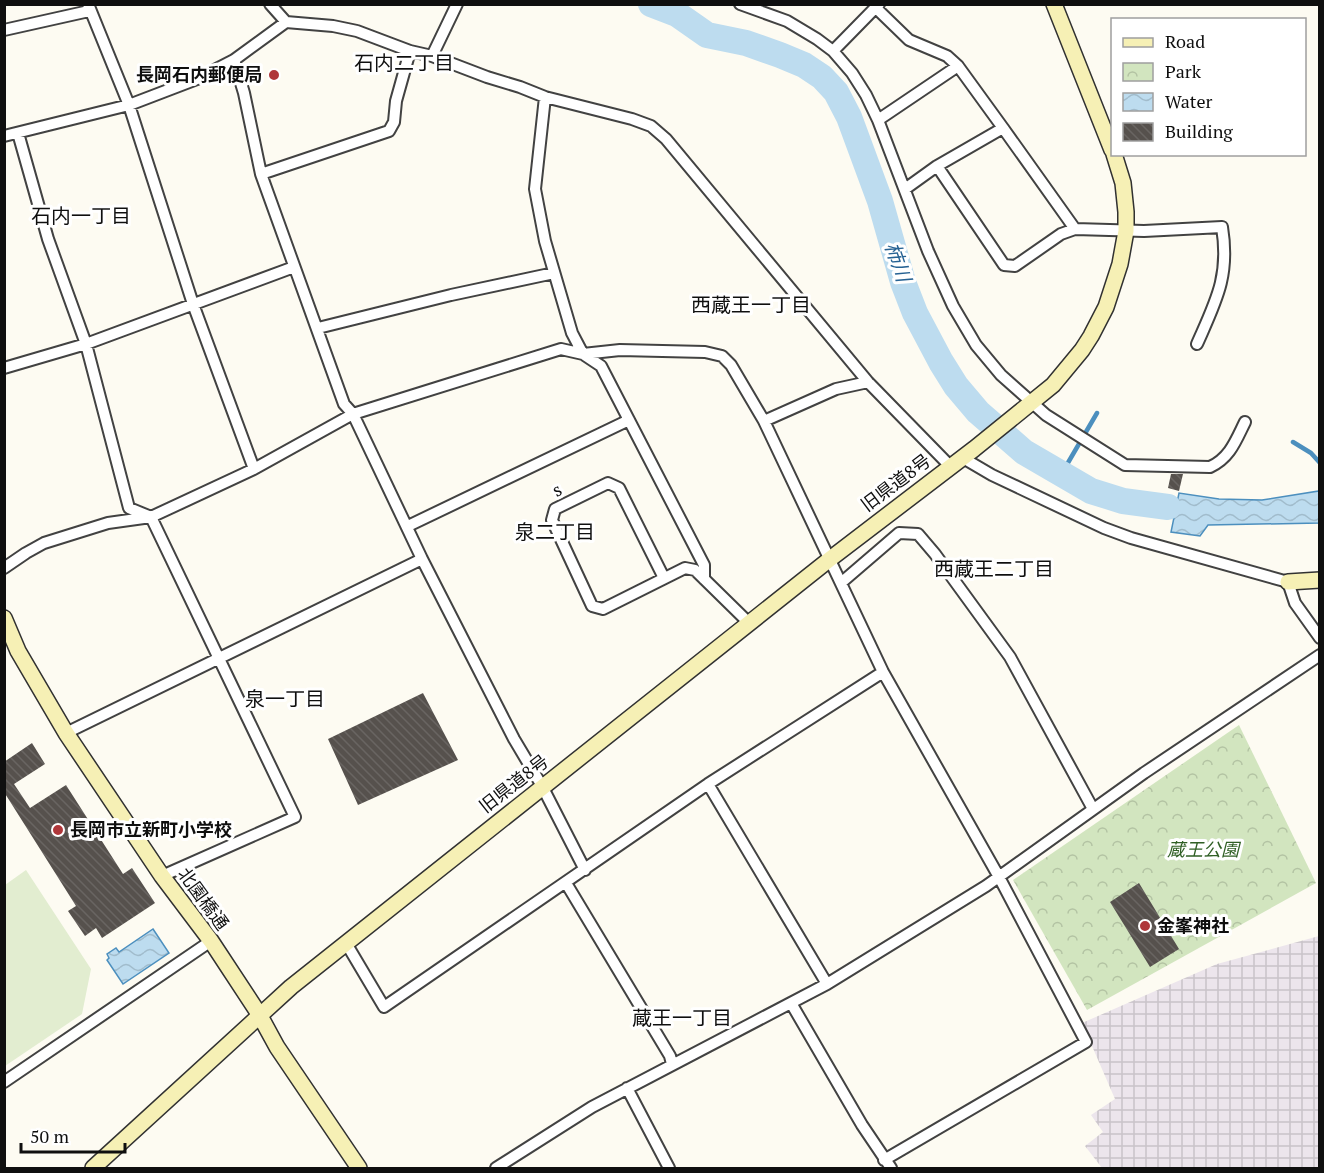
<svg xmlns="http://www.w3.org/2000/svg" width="1324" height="1173" font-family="'PT Serif','Noto Sans JP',serif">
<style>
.industrial{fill:url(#industrial-grid)}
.park{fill:url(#park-crowns)}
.pitch{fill:#e2edd0}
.water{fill:url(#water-waves);stroke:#4c8fbe;stroke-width:1.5}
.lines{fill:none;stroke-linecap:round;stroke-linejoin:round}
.stream{stroke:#4c8fbe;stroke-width:4.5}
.river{stroke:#bddcef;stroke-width:26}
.building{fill:url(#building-back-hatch)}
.street-casing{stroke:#424242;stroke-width:14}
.secondary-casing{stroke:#313131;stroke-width:18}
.street{stroke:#fff;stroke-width:10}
.secondary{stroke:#f6f0b5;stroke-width:15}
.poi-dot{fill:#af373a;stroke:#fff;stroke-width:2}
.labels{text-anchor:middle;stroke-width:6;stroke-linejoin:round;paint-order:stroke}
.poi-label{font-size:18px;font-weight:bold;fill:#0f0f0f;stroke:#fff;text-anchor:start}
.street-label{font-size:18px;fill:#0f0f0f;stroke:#fff}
.park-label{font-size:18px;font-style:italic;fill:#316026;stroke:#fff}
.neighbourhood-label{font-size:20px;fill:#0f0f0f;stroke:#fff}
.water-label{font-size:20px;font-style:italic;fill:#266293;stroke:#fff}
</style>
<defs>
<pattern id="industrial-grid" width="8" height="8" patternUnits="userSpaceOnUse" patternTransform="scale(1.5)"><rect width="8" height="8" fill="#ece5ec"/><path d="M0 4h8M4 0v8" fill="none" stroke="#c9c3c9"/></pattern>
<pattern id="park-crowns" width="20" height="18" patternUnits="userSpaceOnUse" patternTransform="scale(1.5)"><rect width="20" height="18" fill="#d2e5bf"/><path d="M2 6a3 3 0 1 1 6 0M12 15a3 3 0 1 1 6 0" fill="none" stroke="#b3c3a3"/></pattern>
<pattern id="water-waves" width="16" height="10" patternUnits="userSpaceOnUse" patternTransform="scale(1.5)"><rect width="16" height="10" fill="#bddcef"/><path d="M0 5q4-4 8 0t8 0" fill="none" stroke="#a1bccc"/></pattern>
<pattern id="building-back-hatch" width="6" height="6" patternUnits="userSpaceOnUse" patternTransform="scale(1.5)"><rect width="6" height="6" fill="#56514d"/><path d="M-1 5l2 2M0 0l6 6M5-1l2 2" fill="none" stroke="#696562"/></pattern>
</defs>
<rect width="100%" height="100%" fill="#fdfbf2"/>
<path class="industrial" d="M 1319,936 L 1319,1168 L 1102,1168 L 1085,1146 L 1103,1132 L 1091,1115 L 1115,1099 L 1082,1023 L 1217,964 Z"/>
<path class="park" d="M 1239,725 L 1316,883 L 1087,1010 L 1013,880 Z"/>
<path class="pitch" d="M 26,870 L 91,969 L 82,1014 L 5,1066 L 5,885 Z"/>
<path class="water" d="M 1319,491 L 1319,523 L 1208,525 L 1200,536 L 1171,532 L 1179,493 L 1219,499 L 1262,500 Z
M 153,929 L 169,953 L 123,984 L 107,960 L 109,958 L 107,954 L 116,948 L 119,952 Z"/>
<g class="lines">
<path class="stream" d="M 1293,442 L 1311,453 L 1320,463
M 1062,473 L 1097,413"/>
<path class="river" d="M 651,4 L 677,14 L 707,35 L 746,43 L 780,55 L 804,65 L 822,77 L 836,92 L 849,117 L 880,201 L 903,282 L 915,313 L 941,362 L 956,386 L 978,412 L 1024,452 L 1091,491 L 1123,501 L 1168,507"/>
</g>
<path class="building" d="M 1171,474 L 1183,474 L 1179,491 L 1168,488 Z
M 423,693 L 458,760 L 358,805 L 328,739 Z
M 32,743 L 45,764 L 14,784 L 30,808 L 66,785 L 123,874 L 132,868 L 155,903 L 102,938 L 96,928 L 85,936 L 68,911 L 76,906 L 4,792 L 4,762 Z
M 1139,883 L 1179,949 L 1150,967 L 1110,902 Z"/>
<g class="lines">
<g class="street-casing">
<path id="street" d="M 88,4 L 129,105 L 193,304 L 254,469
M 270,4 L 286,22
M 740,4 L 787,21 L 817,39 L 833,51 L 852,73 L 866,95 L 878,120 L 928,251 L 953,306 L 976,345 L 1001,375 L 1046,415 L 1125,465 L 1210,467 C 1230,458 1236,440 1245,422
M 876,8 L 909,40 L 947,56 L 958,66 L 1003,128
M 4,30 L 89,11
M 833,51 L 879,4
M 432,56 L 457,4
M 234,60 L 244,93 L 261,174 L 344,404 L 353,414 L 422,559 L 514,739 L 542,786 L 585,870
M 545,97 L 535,189 L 545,241 L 572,333 L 583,354 L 601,366 L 704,565 L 704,579
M 878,120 L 958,66
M 18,133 L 48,239 L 86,344 L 129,508 L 151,517 L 295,817 L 162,876
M 4,136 L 129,105 L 197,79 L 234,60 L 286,22 L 333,26 L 357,31 L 410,51 L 432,56 L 487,77 L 520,87 L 545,97 L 632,119 L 651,126 L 666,139 L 868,382 L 951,467
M 937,166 L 1004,265 L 1015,266 L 1061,234 L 1075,229 L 1144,231 L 1222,227 C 1230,276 1216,301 1197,344
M 261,174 L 389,131 L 394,122 L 396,101 L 410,51
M 905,189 L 937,166 L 1003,128 L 1075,229
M 318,328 L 451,295 L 554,273
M 4,368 L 86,344 L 294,267
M 764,421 L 836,389 L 868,382
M 963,458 L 992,475 L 1104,528 L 1131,538 L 1288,582 L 1295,603 L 1320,638
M 408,526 L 629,420
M 4,568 L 26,553 L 44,543 L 108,523 L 151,517 L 254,469 L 353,414 L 561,349 L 583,354 L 620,350 L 705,352 L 722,356 L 731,365 L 764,421 L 883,672 L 999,877 L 1086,1042 L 884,1160
M 664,578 L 619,488 L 608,483 L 555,509 L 552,520 L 592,606 L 603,609 L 685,568 L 695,570 L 749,623
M 842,582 L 899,533 L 918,534 L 935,554 L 1010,657 L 1093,809
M 66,733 L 422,559
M 708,784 L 827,984
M 566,883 L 670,1056 L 672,1064
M 346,943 L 384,1007 L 708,784 L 883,672
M 791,1003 L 862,1125 L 891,1168
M 4,1082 L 211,941
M 627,1088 L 669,1168
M 496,1168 L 592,1107 L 827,984 L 986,886 L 1144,773 L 1320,655"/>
</g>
<g class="secondary-casing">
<path id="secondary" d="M 1054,4 L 1112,150
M 1288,582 L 1320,580
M 4,618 L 18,651 L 66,733 L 162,876 L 211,941 L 259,1014 L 277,1047 L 359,1168
M 93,1168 L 291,987 L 830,559 L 974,449 L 1053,385 L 1082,350 L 1091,336 L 1106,307 L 1120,264 L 1126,231 L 1126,212 L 1123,183 L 1114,154"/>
</g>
<use href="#street" class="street"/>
<use href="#secondary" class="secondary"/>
</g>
<g class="poi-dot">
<circle cx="274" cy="75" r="6"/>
<circle cx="58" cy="830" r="6"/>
<circle cx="1145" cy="926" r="6"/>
</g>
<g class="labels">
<g class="poi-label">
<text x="262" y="81" text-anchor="end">長岡石内郵便局</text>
<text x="70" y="836">長岡市立新町小学校</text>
<text x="1157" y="932">金峯神社</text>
</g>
<g class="street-label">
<text transform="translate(896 483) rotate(-37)" y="6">旧県道8号</text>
<text transform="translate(557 490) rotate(-29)" y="6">s</text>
<text transform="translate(514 784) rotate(-38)" y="6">旧県道8号</text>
<text transform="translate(203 899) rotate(54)" y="6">北園橋通</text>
</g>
<g class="park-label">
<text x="1203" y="856">蔵王公園</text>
</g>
<g class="neighbourhood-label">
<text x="404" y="70">石内二丁目</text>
<text x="81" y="223">石内一丁目</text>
<text x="751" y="312">西蔵王一丁目</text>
<text x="555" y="539">泉二丁目</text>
<text x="994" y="576">西蔵王二丁目</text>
<text x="285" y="706">泉一丁目</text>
<text x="682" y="1025">蔵王一丁目</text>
</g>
<g class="water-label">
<text transform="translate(898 262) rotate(71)" y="7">柿川</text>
</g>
</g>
<rect width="1324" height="1173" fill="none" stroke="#0f0f0f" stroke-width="12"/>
<rect x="1111" y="18" width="195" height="138" fill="#ffffff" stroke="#9f9f9f" stroke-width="1.5"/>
<rect x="1123" y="38" width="30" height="9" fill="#f6f0b5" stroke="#9f9f9f" stroke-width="1.5"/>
<text x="1165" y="48" font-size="18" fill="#0f0f0f">Road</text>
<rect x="1123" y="63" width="30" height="18" fill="url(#park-crowns)" stroke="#9f9f9f" stroke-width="1.5"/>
<text x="1165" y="78" font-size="18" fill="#0f0f0f">Park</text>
<rect x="1123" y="93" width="30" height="18" fill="url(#water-waves)" stroke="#9f9f9f" stroke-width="1.5"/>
<text x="1165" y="108" font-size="18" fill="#0f0f0f">Water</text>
<rect x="1123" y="123" width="30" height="18" fill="url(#building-back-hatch)" stroke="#9f9f9f" stroke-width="1.5"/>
<text x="1165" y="138" font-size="18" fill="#0f0f0f">Building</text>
<path d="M21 1143v9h104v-9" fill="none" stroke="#0f0f0f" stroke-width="3"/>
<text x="30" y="1143" font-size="18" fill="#0f0f0f" stroke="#ffffff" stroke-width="4.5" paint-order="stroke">50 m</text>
</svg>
